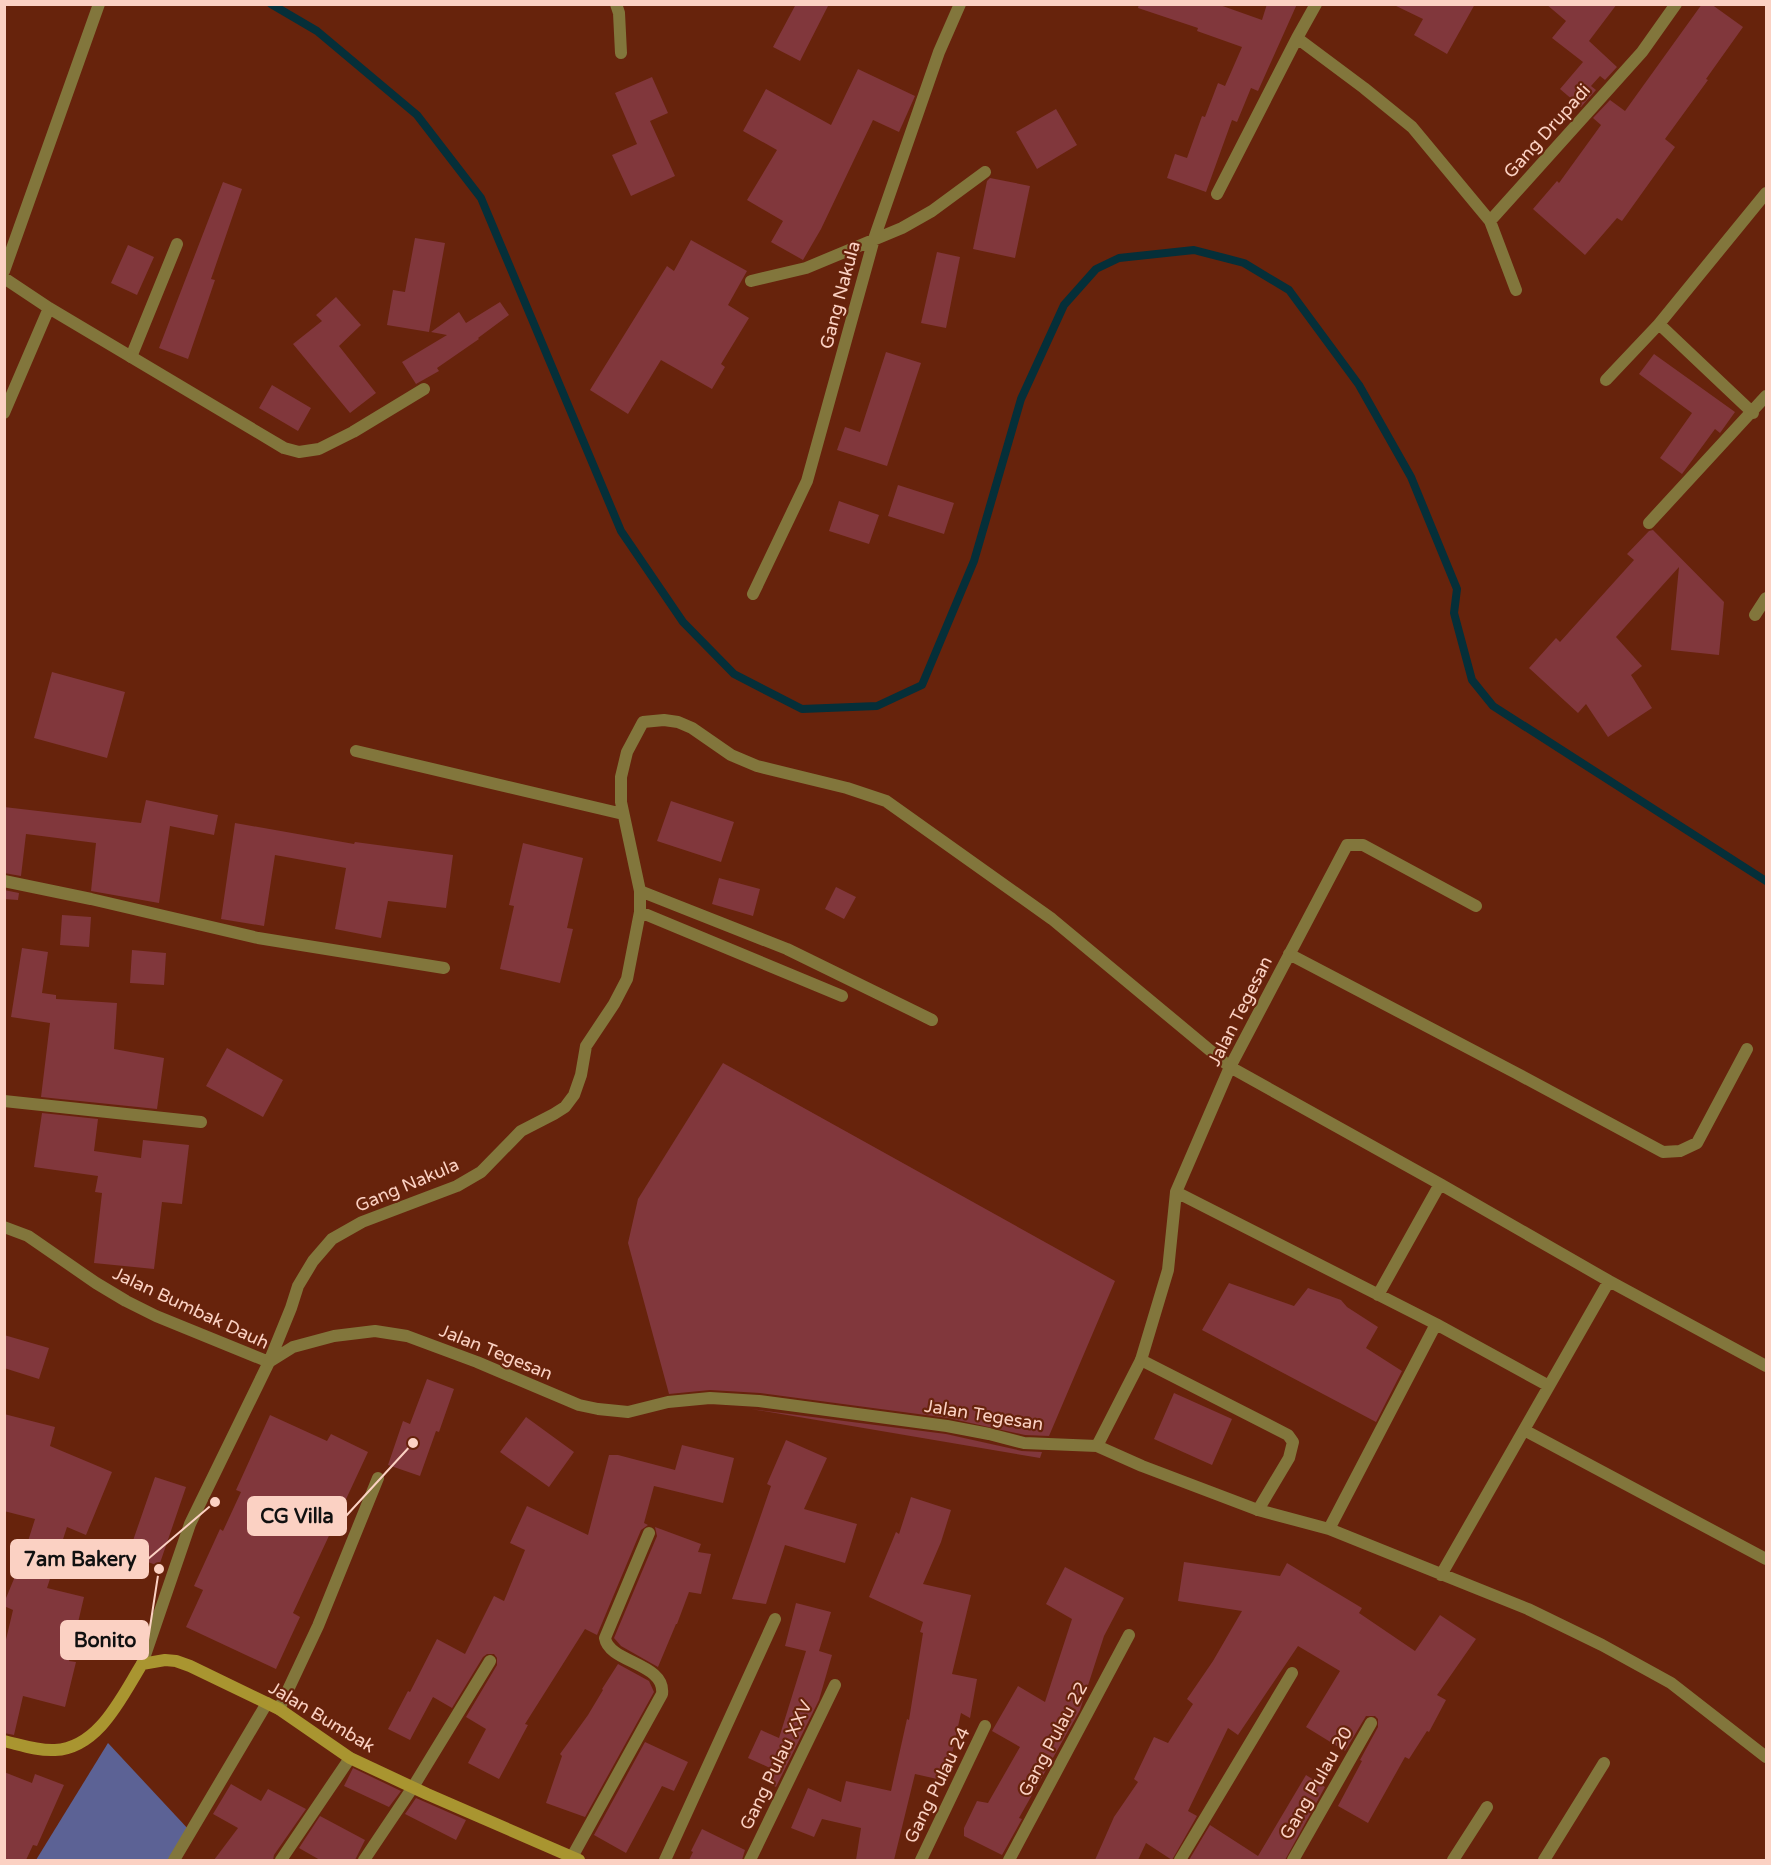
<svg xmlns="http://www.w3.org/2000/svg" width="1771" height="1865" font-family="'Varela Round',sans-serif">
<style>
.green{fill:#5c6295}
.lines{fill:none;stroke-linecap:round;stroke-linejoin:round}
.stream{stroke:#052f39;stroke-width:8}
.building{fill:#81373c}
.lane{stroke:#82763c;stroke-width:12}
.street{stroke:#82763c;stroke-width:12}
.secondary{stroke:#a99530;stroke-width:12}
.labels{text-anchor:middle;stroke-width:4.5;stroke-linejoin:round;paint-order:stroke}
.street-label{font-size:18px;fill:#fbd1c3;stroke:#67230c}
.leader{fill:none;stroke:#fbd1c3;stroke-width:2}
.callout-dot{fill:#fbd1c3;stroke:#67230c;stroke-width:2}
.callout{fill:#fbd1c3;stroke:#fbd1c3;stroke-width:2}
.callout-label{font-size:20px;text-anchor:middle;font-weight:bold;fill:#111}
</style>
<rect width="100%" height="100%" fill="#67230c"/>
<path class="green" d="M 108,1743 L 190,1831 L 168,1860 L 36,1860 Z"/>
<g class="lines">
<path class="stream" d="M 271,4 L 317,31 L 417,115 L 481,198 L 621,531 L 683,622 L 734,674 L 802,709 L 877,706 L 922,685 L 974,561 L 1021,399 L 1064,305 L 1096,269 L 1119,258 L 1194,250 L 1244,263 L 1289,290 L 1359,385 L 1411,477 L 1457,589 L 1454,613 L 1472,680 L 1493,706 L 1766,881"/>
</g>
<path class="building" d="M 796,4 L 829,4 L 800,61 L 773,47 Z
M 1139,4 L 1217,4 L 1262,20 L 1267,4 L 1297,4 L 1258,91 L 1251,88 L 1237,122 L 1232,120 L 1206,192 L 1167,178 L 1175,154 L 1187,158 L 1202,116 L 1205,117 L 1218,83 L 1225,86 L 1242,47 L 1197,31 L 1198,28 L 1138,8 Z
M 1392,4 L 1475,4 L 1447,54 L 1414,35 L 1423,19 Z
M 1546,4 L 1617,4 L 1589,41 L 1617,67 L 1605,80 L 1600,76 L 1591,86 L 1596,90 L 1581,107 L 1560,89 L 1583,62 L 1552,38 L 1566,21 Z
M 1702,4 L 1711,4 L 1743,27 L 1706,79 L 1708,80 L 1665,139 L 1675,147 L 1622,221 L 1617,218 L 1585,255 L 1533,209 L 1557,181 L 1559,183 L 1601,125 L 1593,118 L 1610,100 L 1625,111 Z
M 858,69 L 915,96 L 899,132 L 873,120 L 821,229 L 803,260 L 771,242 L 783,221 L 747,200 L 777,150 L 743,131 L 766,89 L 831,125 Z
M 652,77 L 668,113 L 650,121 L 675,176 L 631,196 L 612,155 L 637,144 L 615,93 Z
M 1056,109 L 1077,145 L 1037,169 L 1016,132 Z
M 990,178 L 1030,186 L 1015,258 L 973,249 L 987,181 Z
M 223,182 L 242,189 L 211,279 L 215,280 L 188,359 L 159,348 Z
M 415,238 L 445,243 L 429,332 L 387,325 L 393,290 L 405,292 Z
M 691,240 L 747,271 L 728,305 L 749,318 L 721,364 L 725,367 L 712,389 L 661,360 L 628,414 L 590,390 L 667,266 L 674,271 Z
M 128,245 L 154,257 L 137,295 L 111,283 Z
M 937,252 L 960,257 L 946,328 L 921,323 Z
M 336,297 L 361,325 L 339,346 L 376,393 L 350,413 L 293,344 L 322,321 L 316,315 Z
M 500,302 L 509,315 L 478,338 L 479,339 L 437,368 L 439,371 L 416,384 L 402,362 L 447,335 L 431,332 L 459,312 L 466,323 Z
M 886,352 L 921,363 L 887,466 L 837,450 L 845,427 L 860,432 Z
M 1654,354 L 1735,412 L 1720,433 L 1715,429 L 1682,474 L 1660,458 L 1692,413 L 1639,374 Z
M 272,385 L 311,408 L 298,431 L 259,408 Z
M 898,485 L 954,503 L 944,534 L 888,516 Z
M 839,501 L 879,515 L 869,544 L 829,531 Z
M 1653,530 L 1724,602 L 1719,655 L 1671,650 L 1679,567 L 1616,637 L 1642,666 L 1631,675 L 1652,708 L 1608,737 L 1586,704 L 1578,713 L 1529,668 L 1556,638 L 1560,642 L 1634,560 L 1627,554 L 1649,531 Z
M 52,672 L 125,692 L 107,758 L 34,738 Z
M 146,800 L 218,815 L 214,835 L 170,826 L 159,903 L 91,891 L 96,843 L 26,834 L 21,876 L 4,873 L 4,807 L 141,823 Z
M 671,801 L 734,822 L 721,862 L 657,841 Z
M 235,823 L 354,844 L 355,842 L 453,855 L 446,908 L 388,901 L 381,938 L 335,929 L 346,868 L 275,855 L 264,926 L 221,919 Z
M 523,843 L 583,858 L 567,928 L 573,929 L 560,983 L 500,969 L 514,906 L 509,905 Z
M 719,878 L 760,889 L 753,916 L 712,904 Z
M 836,887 L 856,897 L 844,919 L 825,909 Z
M 4,890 L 19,893 L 18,900 L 4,899 Z
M 62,915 L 91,917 L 89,947 L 60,945 Z
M 22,948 L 48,952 L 42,993 L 56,995 L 56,999 L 117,1003 L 114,1049 L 164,1058 L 157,1109 L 41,1097 L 50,1023 L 11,1017 Z
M 132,950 L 166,953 L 164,985 L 130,983 Z
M 227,1048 L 283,1080 L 263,1117 L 206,1086 Z
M 723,1063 L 1115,1281 L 1049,1436 L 1025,1435 L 948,1418 L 760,1393 L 710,1390 L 669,1394 L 628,1243 L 638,1199 Z
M 42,1113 L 98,1119 L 94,1151 L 141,1158 L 143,1140 L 189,1145 L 182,1204 L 162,1202 L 154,1269 L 94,1263 L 102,1193 L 95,1192 L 98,1176 L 34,1167 Z
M 1229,1283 L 1294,1306 L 1308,1288 L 1341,1300 L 1347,1307 L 1378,1327 L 1366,1348 L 1402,1371 L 1376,1422 L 1202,1330 Z
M 4,1335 L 49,1348 L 39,1379 L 4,1368 Z
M 427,1379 L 454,1389 L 439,1432 L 436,1431 L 420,1476 L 388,1465 L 403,1421 L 410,1424 Z
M 1174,1393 L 1232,1419 L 1212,1465 L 1154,1439 Z
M 751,1409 L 946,1434 L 1022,1451 L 1042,1452 L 1040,1458 Z
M 4,1414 L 55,1427 L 50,1446 L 112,1472 L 86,1535 L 67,1527 L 47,1588 L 84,1597 L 69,1661 L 76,1662 L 65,1707 L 23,1696 L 14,1735 L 4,1733 L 4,1648 L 13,1610 L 4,1606 L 4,1603 L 23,1557 L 35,1519 L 4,1511 Z
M 270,1415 L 327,1441 L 331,1434 L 368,1452 L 293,1613 L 300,1617 L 276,1669 L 186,1627 L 203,1590 L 194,1586 L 220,1529 L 223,1531 L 241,1492 L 236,1490 Z
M 526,1417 L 574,1452 L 549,1487 L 500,1452 Z
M 786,1440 L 827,1458 L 804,1509 L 857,1524 L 845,1563 L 785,1545 L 766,1604 L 732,1599 L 771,1486 L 767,1484 Z
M 682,1445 L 734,1458 L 723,1503 L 654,1486 L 644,1523 L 648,1525 L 641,1530 L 597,1635 L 585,1629 L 525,1724 L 528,1725 L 499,1779 L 468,1763 L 486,1729 L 466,1717 L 497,1665 L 497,1658 L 494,1654 L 487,1654 L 483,1657 L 452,1708 L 433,1697 L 410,1740 L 388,1729 L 408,1691 L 410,1692 L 437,1639 L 465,1654 L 494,1596 L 504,1601 L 525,1550 L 510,1543 L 527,1506 L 588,1535 L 609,1455 L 618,1455 L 675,1470 Z
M 155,1477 L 186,1487 L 159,1566 L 128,1555 Z
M 911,1497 L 951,1510 L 941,1542 L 923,1584 L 971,1595 L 952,1674 L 977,1679 L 970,1718 L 961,1713 L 946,1781 L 915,1774 L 894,1860 L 856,1860 L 861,1828 L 822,1819 L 814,1837 L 791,1828 L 808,1788 L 841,1802 L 846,1781 L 891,1791 L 907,1719 L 909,1720 L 923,1633 L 920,1632 L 923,1622 L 869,1597 L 896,1532 L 899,1534 Z
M 655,1527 L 701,1544 L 698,1552 L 711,1554 L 701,1594 L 689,1592 L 677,1624 L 676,1624 L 658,1667 L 621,1646 L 614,1638 L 657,1536 Z
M 1184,1562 L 1280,1576 L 1287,1563 L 1362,1608 L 1359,1613 L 1415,1651 L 1440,1615 L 1476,1639 L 1437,1695 L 1446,1700 L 1429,1732 L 1427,1731 L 1409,1759 L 1405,1757 L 1368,1823 L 1338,1806 L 1362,1761 L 1360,1760 L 1378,1727 L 1378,1719 L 1375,1716 L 1366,1716 L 1345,1751 L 1306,1727 L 1340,1671 L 1298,1646 L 1238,1735 L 1228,1728 L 1188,1811 L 1197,1816 L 1172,1860 L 1146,1843 L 1138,1860 L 1095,1860 L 1114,1817 L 1138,1782 L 1134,1779 L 1154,1737 L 1168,1743 L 1193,1704 L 1187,1699 L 1213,1661 L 1242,1611 L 1178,1601 Z
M 1065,1567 L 1124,1598 L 1104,1636 L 1080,1710 L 1019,1818 L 1022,1819 L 1002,1855 L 964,1836 L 964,1828 L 977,1801 L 988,1803 L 1020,1747 L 992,1731 L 1018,1686 L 1045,1702 L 1072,1619 L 1046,1604 Z
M 796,1603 L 831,1612 L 819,1651 L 832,1655 L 819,1700 L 776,1787 L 766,1782 L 770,1768 L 748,1758 L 761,1730 L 779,1738 L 806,1651 L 785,1646 Z
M 618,1664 L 649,1681 L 654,1692 L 585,1817 L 546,1803 L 562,1756 L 560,1754 L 588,1715 L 603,1690 L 602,1689 Z
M 645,1742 L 688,1762 L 674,1791 L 662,1786 L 626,1853 L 594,1835 Z
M 353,1768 L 401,1791 L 389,1807 L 344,1786 Z
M 4,1772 L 32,1783 L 35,1774 L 64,1785 L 37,1846 L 33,1845 L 26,1860 L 4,1860 Z
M 1306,1775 L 1325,1787 L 1285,1860 L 1189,1860 L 1210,1825 L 1258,1856 Z
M 231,1784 L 261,1801 L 268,1789 L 306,1809 L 274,1855 L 273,1860 L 214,1860 L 238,1828 L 213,1814 Z
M 416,1798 L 466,1820 L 456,1840 L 405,1814 Z
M 320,1816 L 365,1840 L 355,1860 L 320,1860 L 299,1848 Z
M 702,1829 L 745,1850 L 742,1860 L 689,1860 L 693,1852 L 691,1851 Z"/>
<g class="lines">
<path class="lane" d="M 131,357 L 177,244
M 1141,1360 L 1288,1435 L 1293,1442 L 1289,1458 L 1258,1510
M 174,1860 L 267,1703
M 1180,1860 L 1292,1673
M 1544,1860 L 1604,1763"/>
<path class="street" d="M 616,4 L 619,13 L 621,53
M 1297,38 L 1364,88 L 1412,127 L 1490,221
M 1217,194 L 1297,38 L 1316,4
M 4,271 L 99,4
M 4,278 L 49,308 L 284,448 L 299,452 L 319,449 L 353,432 L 424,389
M 751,281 L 806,268 L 902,228 L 932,211 L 985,172
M 1516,290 L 1490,221 L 1642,52 L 1676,4
M 1659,324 L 1753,413
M 1606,380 L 1659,324 L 1766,193
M 4,413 L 49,308
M 1649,523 L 1766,396
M 753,594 L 807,481 L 874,239 L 939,52 L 960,4
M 1755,615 L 1766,598
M 356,751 L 623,814
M 4,881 L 91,899 L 258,938 L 444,968
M 640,891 L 787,949 L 932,1020
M 640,912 L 842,996
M 1289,954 L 1516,1073 L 1663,1152 L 1680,1151 L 1697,1143 L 1747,1049
M 4,1101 L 201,1122
M 1176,1192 L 1436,1324 L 1549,1386
M 4,1227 L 28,1236 L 96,1283 L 126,1301 L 156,1316 L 269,1362
M 1378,1295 L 1440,1184
M 269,1362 L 293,1347 L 334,1336 L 375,1331 L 407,1336 L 477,1362 L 579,1405 L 598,1409 L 628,1412 L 668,1402 L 710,1398 L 759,1401 L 947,1426 L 989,1434 L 1024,1443 L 1097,1446 L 1141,1360 L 1168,1270 L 1176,1192 L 1230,1067 L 1347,845 L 1363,845 L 1476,906
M 1524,1430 L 1766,1559
M 1097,1446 L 1142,1466 L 1258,1510 L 1329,1529 L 1528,1609 L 1602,1645 L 1671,1683 L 1766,1757
M 1329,1529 L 1436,1324
M 1441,1575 L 1609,1281
M 142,1664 L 190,1524 L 269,1362 L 291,1308 L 298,1286 L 313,1261 L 332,1239 L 362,1222 L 457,1186 L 481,1172 L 521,1131 L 554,1114 L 565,1107 L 574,1095 L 581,1075 L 586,1046 L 614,1004 L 627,979 L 640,912 L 640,891 L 621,802 L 621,777 L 627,752 L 643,722 L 664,720 L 678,722 L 692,728 L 731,755 L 757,766 L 847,788 L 886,801 L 1052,919 L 1230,1067 L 1440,1184 L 1609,1281 L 1766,1366
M 279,1709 L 318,1626 L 378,1478
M 572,1857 L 662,1694 C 666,1663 609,1663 605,1638 L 649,1533
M 281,1860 L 350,1758
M 364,1860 L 413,1787 L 490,1661
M 665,1860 L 775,1619
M 750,1860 L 835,1685
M 921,1860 L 985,1726
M 1009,1860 L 1129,1635
M 1293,1860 L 1371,1723
M 1453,1860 L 1487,1807"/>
<path class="secondary" d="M 4,1741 C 21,1745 38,1751 55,1750 C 99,1748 122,1696 142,1664 L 165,1660 L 176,1661 L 190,1666 L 279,1709 L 350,1758 L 427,1794 L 579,1860"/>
</g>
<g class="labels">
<g class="street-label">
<text transform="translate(1547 131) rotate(-48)" y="6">Gang Drupadi</text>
<text transform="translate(840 295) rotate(-75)" y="6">Gang Nakula</text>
<text transform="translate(1240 1011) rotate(-63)" y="6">Jalan Tegesan</text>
<text transform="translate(407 1185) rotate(-23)" y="6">Gang Nakula</text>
<text transform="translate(191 1308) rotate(25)" y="6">Jalan Bumbak Dauh</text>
<text transform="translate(496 1352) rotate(22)" y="6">Jalan Tegesan</text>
<text transform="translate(984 1415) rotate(9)" y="6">Jalan Tegesan</text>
<text transform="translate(322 1717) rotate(31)" y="6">Jalan Bumbak</text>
<text transform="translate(1053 1739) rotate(-62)" y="6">Gang Pulau 22</text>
<text transform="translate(776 1765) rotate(-64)" y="6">Gang Pulau XXV</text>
<text transform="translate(1316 1783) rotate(-60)" y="6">Gang Pulau 20</text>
<text transform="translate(937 1785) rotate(-64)" y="6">Gang Pulau 24</text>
</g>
</g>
<path class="leader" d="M413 1443L346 1516M215 1502L148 1559M159 1569L148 1640"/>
<g class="callout-dot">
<circle cx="413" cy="1443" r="6"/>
<circle cx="215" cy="1502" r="6"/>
<circle cx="159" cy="1569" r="6"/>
</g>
<g class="callout">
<rect x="248" y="1497" width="98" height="38" rx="6"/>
<rect x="11" y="1540" width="137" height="38" rx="6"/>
<rect x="61" y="1621" width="87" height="38" rx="6"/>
</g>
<g class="callout-label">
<text x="297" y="1523">CG Villa</text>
<text x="80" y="1566">7am Bakery</text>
<text x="105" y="1647">Bonito</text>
</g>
<rect width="1771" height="1865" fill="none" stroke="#fbd1c3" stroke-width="12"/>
</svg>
